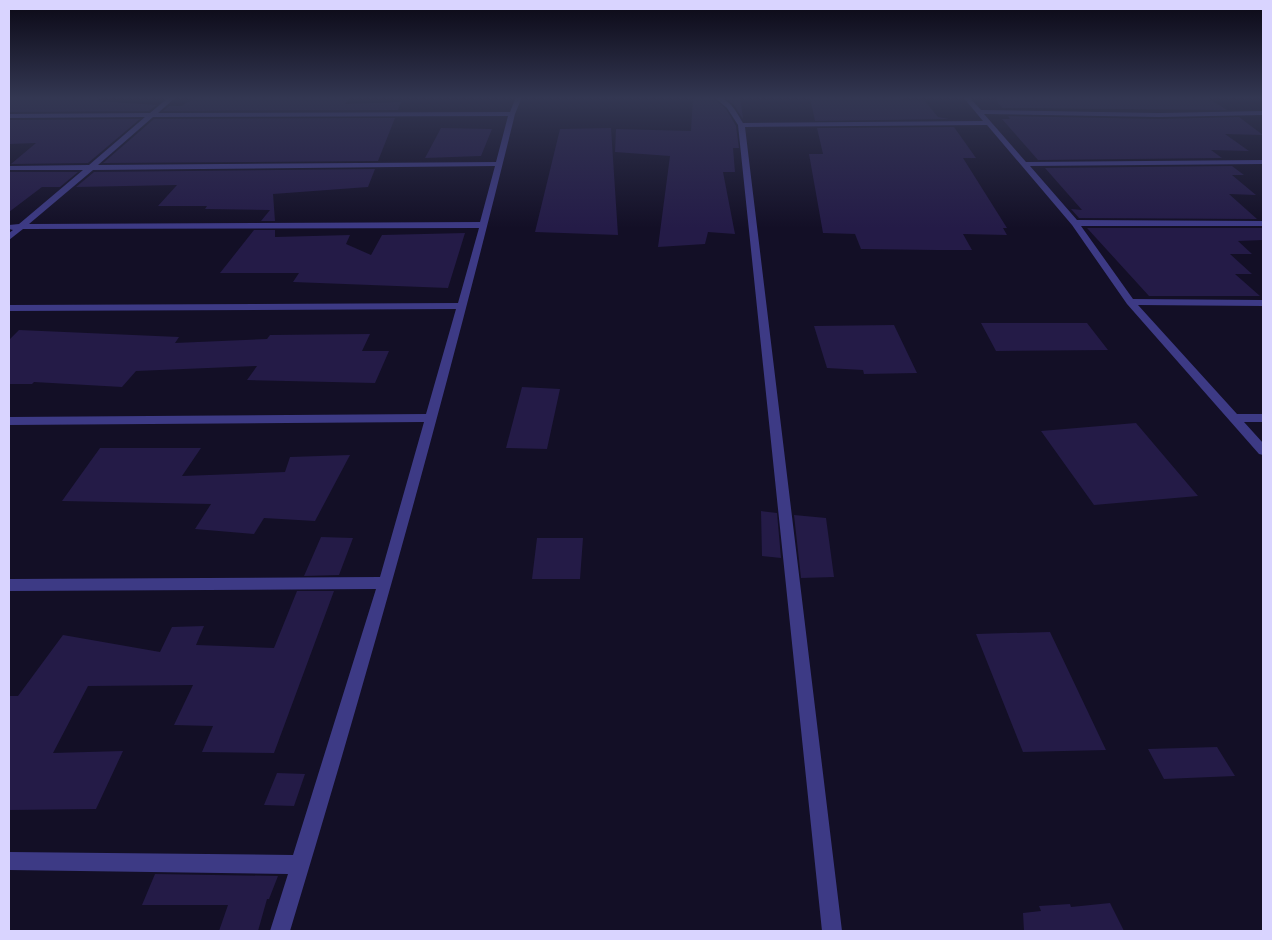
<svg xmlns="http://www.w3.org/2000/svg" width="1272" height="940" font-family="Ubuntu,sans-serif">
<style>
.building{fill:#241b47}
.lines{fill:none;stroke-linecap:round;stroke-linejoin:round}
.minor{fill:#3d3a85;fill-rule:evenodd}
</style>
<rect width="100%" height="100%" fill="#130f26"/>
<path class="building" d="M 9,97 L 101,97 L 96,101 L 157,105 L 149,111 L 9,112 Z
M 195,97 L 351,97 L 345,104 L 401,102 L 398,110 L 163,111 L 169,106 L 182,106 Z
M 693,97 L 712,97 L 726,109 L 736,126 L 739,148 L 733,148 L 735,172 L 723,172 L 735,234 L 708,232 L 705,244 L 658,247 L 670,156 L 615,152 L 616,129 L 691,131 Z
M 722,97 L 740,97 L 743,119 L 733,104 Z
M 810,97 L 901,97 L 902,100 L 924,100 L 938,117 L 949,119 L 815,121 Z
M 994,97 L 1206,97 L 1227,110 L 1002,108 Z
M 1008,116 L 1159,119 L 1239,117 L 1263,135 L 1225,134 L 1249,151 L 1211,150 L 1222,158 L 1038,160 L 1002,119 L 1010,119 Z
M 395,118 L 378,161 L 103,163 L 154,119 Z
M 140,119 L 88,163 L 11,164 L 36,143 L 9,144 L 9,120 Z
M 954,127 L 976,158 L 963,158 L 1007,228 L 1003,228 L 1007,235 L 963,234 L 972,250 L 936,250 L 861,249 L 855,234 L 823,233 L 809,154 L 823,154 L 817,128 Z
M 441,128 L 492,129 L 481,156 L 425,158 Z
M 611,128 L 618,235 L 535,232 L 560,129 Z
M 1232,166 L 1244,175 L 1232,175 L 1256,195 L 1229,194 L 1257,219 L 1079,218 L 1071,209 L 1082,210 L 1045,168 Z
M 375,169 L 368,187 L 273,194 L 275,221 L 261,221 L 270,210 L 205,209 L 207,206 L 158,206 L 177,185 L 76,187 L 94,172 Z
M 9,172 L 78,172 L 60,187 L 42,187 L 9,212 Z
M 1087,228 L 1263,228 L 1263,240 L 1238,241 L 1252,254 L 1230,254 L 1252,274 L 1235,274 L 1260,296 L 1149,296 Z
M 254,230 L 275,230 L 275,237 L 350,235 L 346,244 L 371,255 L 382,235 L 465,233 L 448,288 L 293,282 L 299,273 L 220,273 Z
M 981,323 L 1087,323 L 1108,350 L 996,351 Z
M 894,325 L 917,373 L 864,374 L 863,370 L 827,368 L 814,326 Z
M 19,330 L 179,337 L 175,343 L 267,339 L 270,335 L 370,334 L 362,351 L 389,351 L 375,383 L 247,380 L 257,366 L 136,371 L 122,387 L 34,382 L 32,384 L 9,384 L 9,340 Z
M 522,387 L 560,389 L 547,449 L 506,448 Z
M 1136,423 L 1198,496 L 1094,505 L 1041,431 Z
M 100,448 L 201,448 L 182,476 L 285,472 L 290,457 L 350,455 L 315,521 L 264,518 L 254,534 L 195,529 L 211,504 L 62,501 Z
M 761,511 L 777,513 L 781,558 L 762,556 Z
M 794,515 L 826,518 L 834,577 L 801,578 Z
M 321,537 L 353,538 L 339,575 L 304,576 Z
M 537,538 L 583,538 L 580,579 L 532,579 Z
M 297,591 L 334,591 L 274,753 L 202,752 L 213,726 L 174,725 L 193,685 L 88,686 L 53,753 L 123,751 L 96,809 L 9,810 L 9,696 L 18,696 L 63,635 L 160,652 L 172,627 L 204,626 L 196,645 L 274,648 Z
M 1050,632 L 1106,750 L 1023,752 L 976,634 Z
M 1217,747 L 1235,776 L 1164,779 L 1148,749 Z
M 277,773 L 305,774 L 294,806 L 264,805 Z
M 155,874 L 278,876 L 269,899 L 267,899 L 258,931 L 219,931 L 228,905 L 142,905 Z
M 1110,903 L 1124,931 L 1024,931 L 1023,913 L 1041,911 L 1039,906 L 1070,904 L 1071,907 Z"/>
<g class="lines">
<path class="minor" d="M 169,97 L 176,97 L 158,113 L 510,112 L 516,97 L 522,97 L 515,114 C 448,388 372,660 290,931 L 270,931 L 288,874 L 9,870 L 9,852 L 293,855 L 376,589 L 9,591 L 9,579 L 380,577 L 424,422 L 9,425 L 9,417 L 426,414 L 456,309 L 9,311 L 9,305 L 458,303 L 479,228 L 23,229 L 9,240 L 9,233 L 13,230 L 9,229 L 9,225 L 19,224 L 83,170 L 9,170 L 9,166 L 89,165 L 145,117 L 9,118 L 9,114 L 150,113 ZM 508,116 L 496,162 L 98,165 L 153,117 ZM 495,166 L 480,222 L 29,224 L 93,170 Z
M 714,97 C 729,97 736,111 743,123 L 983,121 L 963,97 L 969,97 L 981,110 L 1159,113 L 1263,111 L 1263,115 L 1159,117 L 984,114 L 1026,162 L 1263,160 L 1263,164 L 1030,166 L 1077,220 L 1263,221 L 1263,226 L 1081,226 L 1133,299 L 1263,300 L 1263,306 L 1138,305 L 1237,414 L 1263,414 L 1263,422 L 1244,422 L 1263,443 L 1263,455 L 1259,454 L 1127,304 L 1072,225 L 987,125 L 745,127 L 842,931 L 822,931 L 738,125 L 727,108 Z"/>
</g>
<linearGradient id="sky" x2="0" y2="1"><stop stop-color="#0a0815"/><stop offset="0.43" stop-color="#333752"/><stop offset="1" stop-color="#333752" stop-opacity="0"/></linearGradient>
<rect width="1272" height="228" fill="url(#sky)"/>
<rect width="1272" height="940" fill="none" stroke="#d9d4ff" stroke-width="20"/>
</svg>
